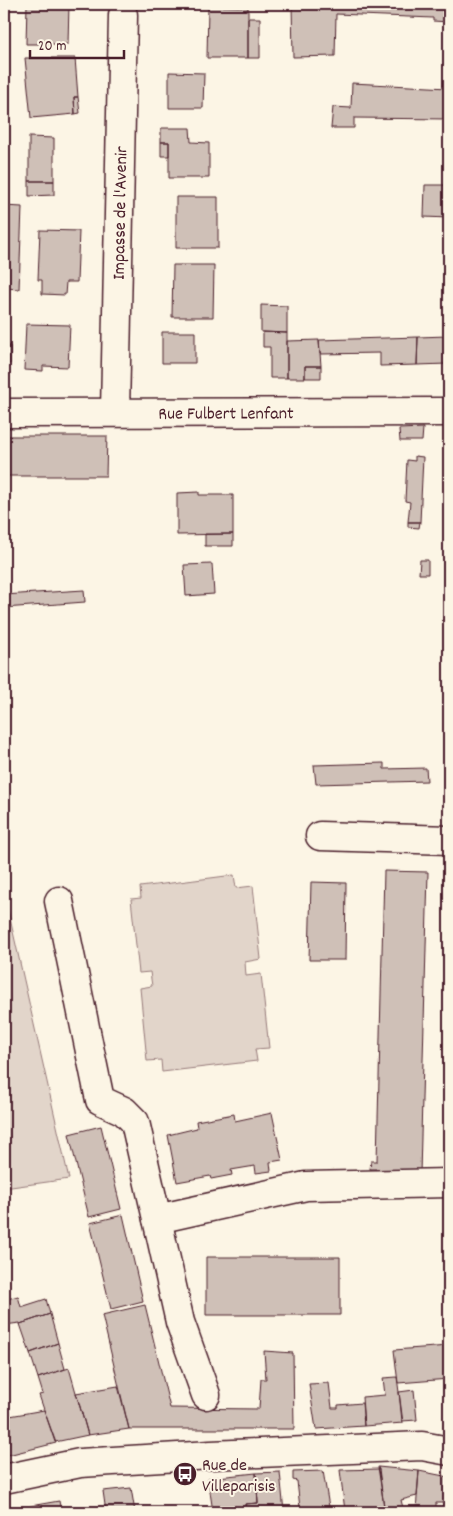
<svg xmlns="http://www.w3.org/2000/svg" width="453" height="1516" font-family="Dekko,sans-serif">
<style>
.green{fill:#e2d5ca;stroke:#967a7a}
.building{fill:#cfc0b7;stroke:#4a1f2b}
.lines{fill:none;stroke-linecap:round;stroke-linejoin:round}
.minor-casing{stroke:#4a1f2b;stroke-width:31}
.minor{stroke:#fcf5e5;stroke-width:28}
.labels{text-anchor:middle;stroke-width:4;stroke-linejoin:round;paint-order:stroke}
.street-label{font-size:18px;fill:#4a1f2b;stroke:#fcf5e5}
.poi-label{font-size:18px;fill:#4a1f2b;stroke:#fcf5e5;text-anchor:start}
</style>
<rect width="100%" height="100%" fill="#fcf5e5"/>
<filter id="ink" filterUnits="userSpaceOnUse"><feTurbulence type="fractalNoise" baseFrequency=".02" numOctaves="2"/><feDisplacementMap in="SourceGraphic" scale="10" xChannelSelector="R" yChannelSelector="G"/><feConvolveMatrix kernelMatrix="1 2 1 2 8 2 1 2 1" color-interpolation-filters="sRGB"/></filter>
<g filter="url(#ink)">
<path class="green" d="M 234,875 L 236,888 L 253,886 L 261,959 L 245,962 L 246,976 L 261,974 L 269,1048 L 255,1049 L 257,1061 L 162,1072 L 161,1060 L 147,1061 L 140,988 L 152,986 L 150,972 L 139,973 L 131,899 L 141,898 L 140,887 Z
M 4,892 L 69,1179 L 4,1188 Z"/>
<path class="building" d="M 27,4 L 69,4 L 68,44 L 26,44 Z
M 292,4 L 449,4 L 449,22 L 433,21 L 433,18 L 336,14 L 335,56 L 293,57 Z
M 208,6 L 248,7 L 248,58 L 207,58 Z
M 248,18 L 260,18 L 260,58 L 248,58 Z
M 25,58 L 75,58 L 78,97 L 74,97 L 75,114 L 31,118 Z
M 169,72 L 204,73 L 203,108 L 169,108 Z
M 448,73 L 449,73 L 449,119 L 354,118 L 354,128 L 331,128 L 333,107 L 351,108 L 352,83 L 448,88 Z
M 74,97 L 78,97 L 80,113 L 75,114 Z
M 161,128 L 190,128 L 191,142 L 209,143 L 209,178 L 169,178 L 169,142 L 161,142 Z
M 29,137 L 54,138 L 54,181 L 29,181 Z
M 161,142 L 169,142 L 169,156 L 161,156 Z
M 29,181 L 54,181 L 54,195 L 29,196 Z
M 425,185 L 449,185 L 449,218 L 424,217 Z
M 176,197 L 218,197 L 218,248 L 176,248 Z
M 4,206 L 22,207 L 19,289 L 4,288 Z
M 40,230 L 79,231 L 77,282 L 66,282 L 65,295 L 42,294 L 42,280 L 38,280 Z
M 173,265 L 214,265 L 213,317 L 172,317 Z
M 261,305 L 287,306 L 287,333 L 261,332 Z
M 26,324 L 70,325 L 68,367 L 43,366 L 43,371 L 24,370 Z
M 162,332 L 195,332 L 195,363 L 162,363 Z
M 263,332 L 287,333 L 287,378 L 270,378 L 270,347 L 263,347 Z
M 447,336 L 447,364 L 417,365 L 418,337 Z
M 418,337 L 417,365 L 380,366 L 380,353 L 320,354 L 319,340 Z
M 319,340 L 321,366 L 305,366 L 305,378 L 287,378 L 287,341 Z
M 4,345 L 10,346 L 10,364 L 4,364 Z
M 305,366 L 321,366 L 321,378 L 305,378 Z
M 423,428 L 422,441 L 400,441 L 399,429 Z
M 4,436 L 107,436 L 106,476 L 4,476 Z
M 415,456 L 423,457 L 420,522 L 408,522 L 410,502 L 405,501 L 407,460 L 415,461 Z
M 199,492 L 199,495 L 233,495 L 233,534 L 177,535 L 177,493 Z
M 408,522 L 420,522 L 419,528 L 408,527 Z
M 205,534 L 233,534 L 233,546 L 205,546 Z
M 420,560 L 428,560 L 428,574 L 419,574 Z
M 212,564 L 214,594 L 186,596 L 184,565 Z
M 84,590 L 85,602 L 4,608 L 4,595 Z
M 384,763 L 384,769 L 426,768 L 427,781 L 316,784 L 314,765 Z
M 384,871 L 428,872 L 420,1174 L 376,1173 L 376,1169 L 370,1169 L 371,1161 L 377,1161 Z
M 311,882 L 346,883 L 345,960 L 309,960 Z
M 272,1113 L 282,1160 L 270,1162 L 271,1171 L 256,1173 L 255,1166 L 231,1170 L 232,1175 L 211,1179 L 210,1176 L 177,1182 L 168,1135 L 197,1128 L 196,1121 L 234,1114 L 235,1121 Z
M 101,1126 L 121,1209 L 89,1217 L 69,1134 Z
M 123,1215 L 143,1301 L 111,1309 L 90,1223 Z
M 206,1257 L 340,1257 L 340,1315 L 206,1315 Z
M 18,1296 L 21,1307 L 46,1299 L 50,1314 L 20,1324 L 20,1323 L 4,1325 L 4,1300 Z
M 145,1305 L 170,1408 L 259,1409 L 261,1379 L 266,1379 L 264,1351 L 293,1353 L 294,1429 L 129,1429 L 102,1315 Z
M 50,1314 L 58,1343 L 30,1353 L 20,1324 Z
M 58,1343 L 65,1369 L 38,1378 L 30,1353 Z
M 449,1346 L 449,1379 L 398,1383 L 394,1350 Z
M 69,1368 L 88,1435 L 55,1442 L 39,1395 L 43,1394 L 38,1378 Z
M 397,1377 L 403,1423 L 364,1426 L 362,1397 L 385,1395 L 383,1378 Z
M 329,1383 L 332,1408 L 338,1408 L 338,1405 L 362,1403 L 364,1426 L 316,1429 L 309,1384 Z
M 118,1386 L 129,1429 L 88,1435 L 76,1393 Z
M 414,1390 L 417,1420 L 402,1421 L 399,1392 Z
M 44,1410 L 56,1443 L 4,1456 L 4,1417 Z
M 378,1467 L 419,1471 L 417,1496 L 401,1500 L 404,1512 L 385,1512 Z
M 379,1469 L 384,1508 L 345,1511 L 340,1470 Z
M 323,1471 L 329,1507 L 300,1508 L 297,1481 L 293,1480 L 293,1472 Z
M 419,1471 L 449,1477 L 449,1503 L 436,1503 L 436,1511 L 416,1511 Z
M 280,1472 L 284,1512 L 246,1512 L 245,1504 L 258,1503 L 256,1473 Z
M 256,1473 L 258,1503 L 245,1504 L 246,1512 L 213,1512 L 208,1478 Z
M 131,1488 L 135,1512 L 106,1512 L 103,1491 Z
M 59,1501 L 61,1512 L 37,1512 L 36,1505 Z
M 36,1505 L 37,1512 L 5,1512 Z
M 329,1507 L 330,1512 L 296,1512 L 296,1508 Z"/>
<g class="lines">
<g class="minor-casing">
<g id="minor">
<path id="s1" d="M 115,412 L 123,15"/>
<path id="s2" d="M 4,413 L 449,412"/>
<path d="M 320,836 L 449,840"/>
<path d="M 59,901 L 100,1100 L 124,1111 L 135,1122 L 157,1219 L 306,1186 L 449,1183"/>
<path d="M 157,1219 L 180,1322 L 206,1395"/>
<path d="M 4,1479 L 80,1463 L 211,1455 L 422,1446 L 449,1451"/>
</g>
</g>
<use href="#minor" class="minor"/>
</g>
</g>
<defs>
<g id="bus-disc" transform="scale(1.25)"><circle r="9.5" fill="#4a1f2b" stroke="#fcf5e5"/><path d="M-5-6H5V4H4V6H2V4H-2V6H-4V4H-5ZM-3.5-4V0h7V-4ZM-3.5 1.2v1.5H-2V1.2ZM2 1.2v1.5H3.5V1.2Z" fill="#fff"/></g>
</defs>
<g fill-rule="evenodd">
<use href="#bus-disc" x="185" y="1474"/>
</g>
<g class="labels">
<g class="street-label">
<text dy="6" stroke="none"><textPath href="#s1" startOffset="199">Impasse de l'Avenir</textPath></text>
<text dy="6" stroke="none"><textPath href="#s2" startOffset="222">Rue Fulbert Lenfant</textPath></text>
</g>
<g class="poi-label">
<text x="202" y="1470">Rue de<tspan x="202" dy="21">Villeparisis</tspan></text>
</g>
</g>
<rect width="453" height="1516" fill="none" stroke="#fcf5e5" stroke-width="20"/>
<rect x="10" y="10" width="433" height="1496" fill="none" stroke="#4a1f2b" stroke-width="2" filter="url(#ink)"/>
<path d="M30 50v8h94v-8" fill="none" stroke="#4a1f2b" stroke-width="2.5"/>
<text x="38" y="50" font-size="15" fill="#4a1f2b" stroke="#fcf5e5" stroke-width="4" paint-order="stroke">20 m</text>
</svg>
